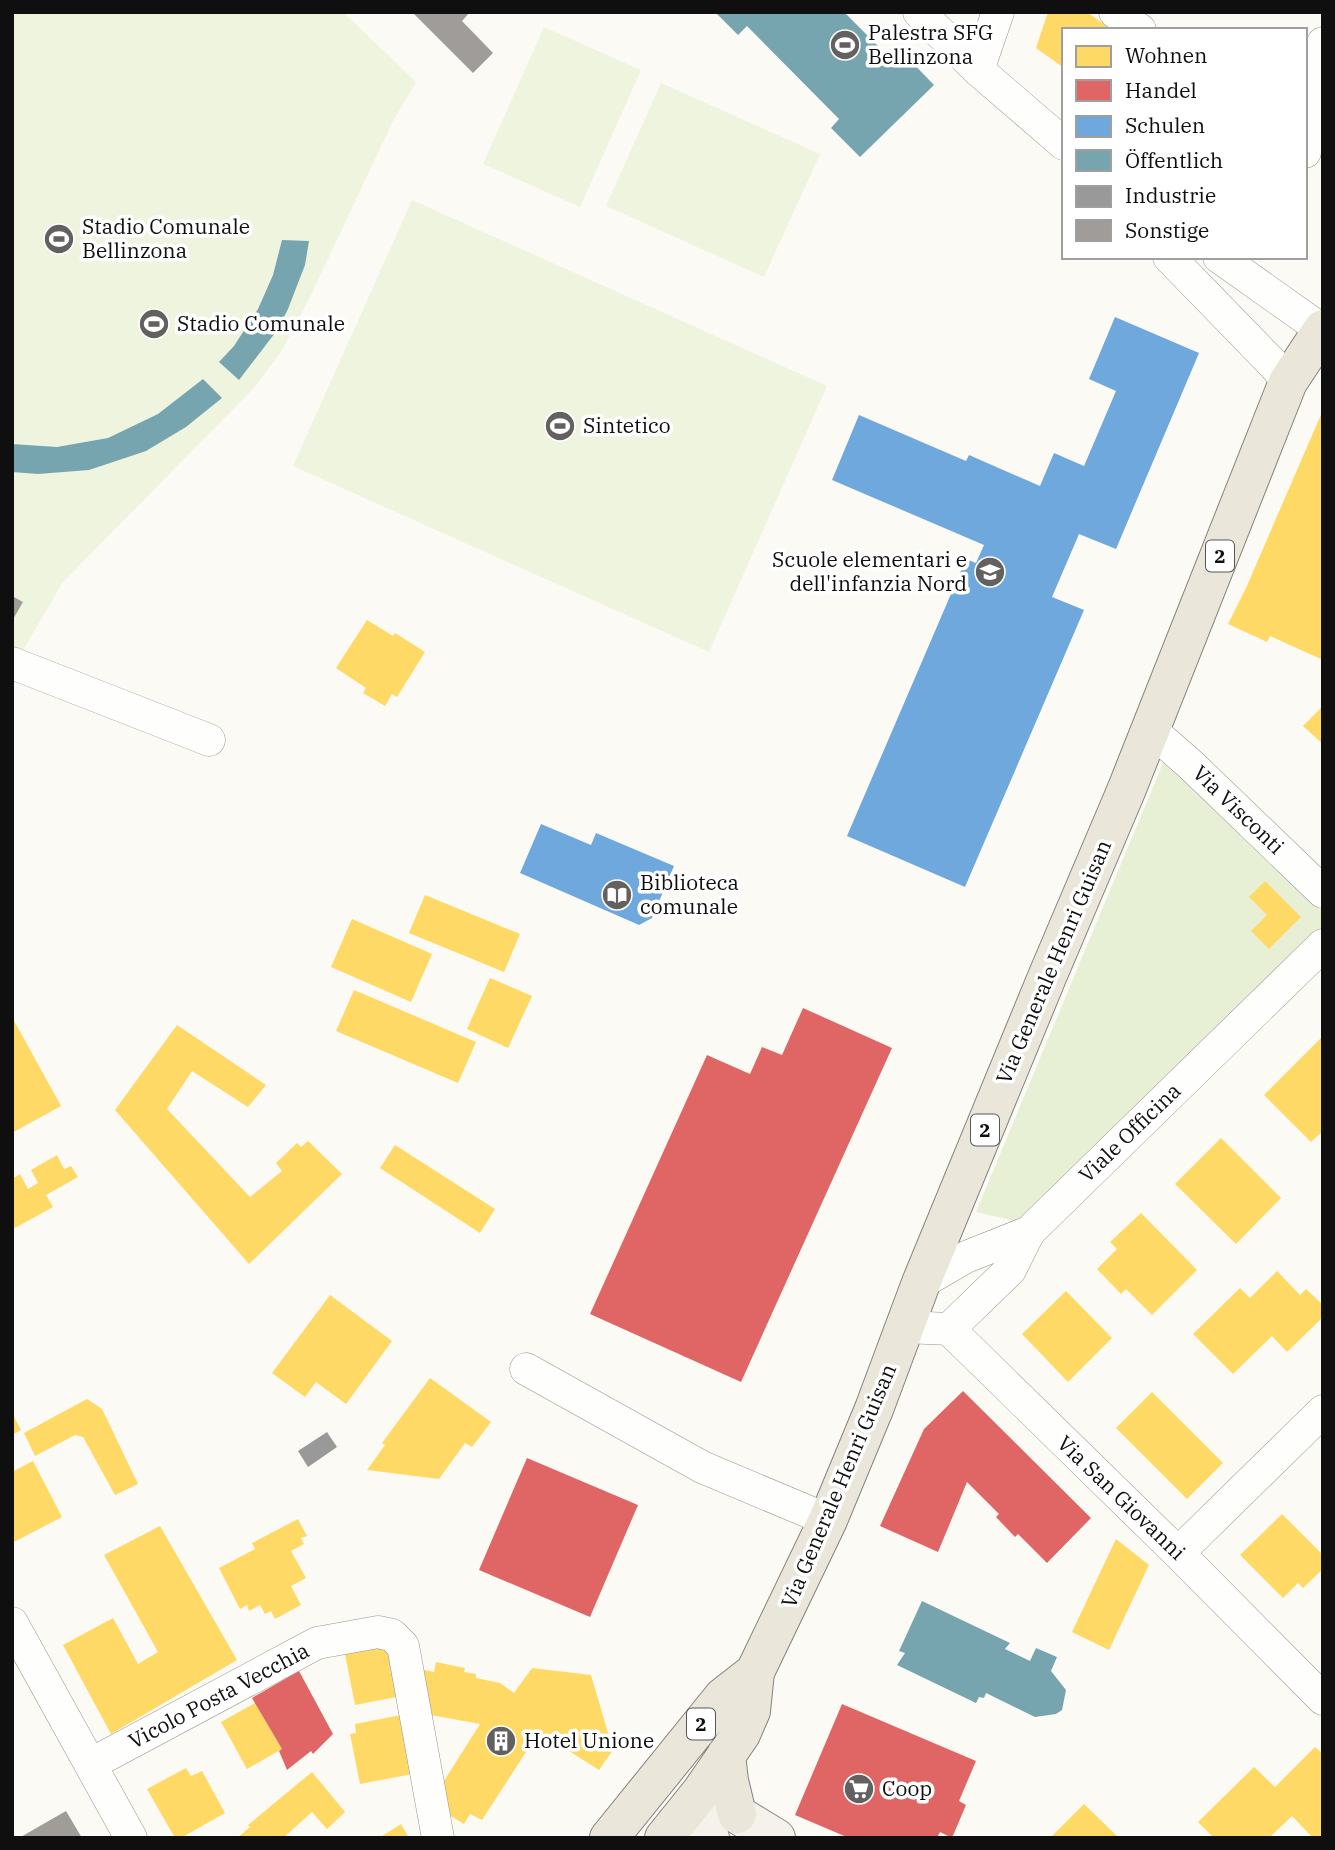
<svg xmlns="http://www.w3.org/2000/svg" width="1335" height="1850" font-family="'IBM Plex Serif',serif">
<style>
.green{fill:#e7f0d5}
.pitch{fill:#eff4df}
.homes{fill:#ffd966}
.shops{fill:#e06666}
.schools{fill:#6fa8dc}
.public{fill:#76a5af}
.industry{fill:#999}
.building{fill:#9f9c99}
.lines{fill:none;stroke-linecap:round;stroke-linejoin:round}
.street-casing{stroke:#959592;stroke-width:33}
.secondary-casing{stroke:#8c8b89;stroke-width:40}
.primary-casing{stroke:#83827f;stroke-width:40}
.street{stroke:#fefefd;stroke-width:32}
.secondary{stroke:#f5f2eb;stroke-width:38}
.primary{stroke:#ebe6da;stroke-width:38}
.labels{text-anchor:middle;stroke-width:7;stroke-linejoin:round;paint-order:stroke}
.shield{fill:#fff;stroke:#575757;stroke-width:2}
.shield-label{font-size:19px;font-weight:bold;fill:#0f0f0f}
.poi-label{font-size:21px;fill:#0f0f0f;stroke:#fff;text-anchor:start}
.street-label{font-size:21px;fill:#0f0f0f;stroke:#fff}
</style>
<rect width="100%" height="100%" fill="#fbfaf4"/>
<path class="green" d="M 1168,751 L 1323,907 L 1323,952 L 1024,1223 L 976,1212 Z"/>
<path class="pitch" d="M 12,12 L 343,12 L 416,82 L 393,121 L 310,297 L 281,352 L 253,389 L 63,582 L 19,657 L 12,654 Z
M 544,27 L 641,70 L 580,207 L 483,164 Z
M 661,83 L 820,154 L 764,277 L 606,206 Z
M 412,200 L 827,386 L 709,652 L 293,466 Z"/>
<path class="homes" d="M 1048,12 L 1087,12 L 1112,30 L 1064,30 L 1064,68 L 1036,48 Z
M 1323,410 L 1323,660 L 1270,636 L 1267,642 L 1228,624 L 1246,588 Z
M 367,620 L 393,636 L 395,633 L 425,652 L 397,697 L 392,694 L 385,706 L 363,693 L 366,688 L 336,668 Z
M 1323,706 L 1323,744 L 1303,726 Z
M 1265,881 L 1301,917 L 1269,949 L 1251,931 L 1267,915 L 1249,897 Z
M 425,895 L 520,934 L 504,972 L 409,933 Z
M 352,919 L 432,954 L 411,1002 L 331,967 Z
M 490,978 L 532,996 L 508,1048 L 467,1029 Z
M 354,990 L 476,1042 L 458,1083 L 336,1031 Z
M 12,1017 L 61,1106 L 12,1133 Z
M 177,1025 L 266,1085 L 248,1107 L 192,1071 L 167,1109 L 250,1197 L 282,1171 L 276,1163 L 297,1143 L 301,1147 L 308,1141 L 342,1174 L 249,1264 L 115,1110 Z
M 1323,1036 L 1323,1131 L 1311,1142 L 1264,1095 Z
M 1221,1138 L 1281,1198 L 1236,1244 L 1175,1184 Z
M 395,1145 L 495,1209 L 480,1233 L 380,1168 Z
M 57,1155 L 64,1169 L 71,1166 L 78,1177 L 46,1195 L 53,1207 L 15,1228 L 12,1222 L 12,1179 L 20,1174 L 28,1189 L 38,1183 L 31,1170 Z
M 1141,1213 L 1197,1270 L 1152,1315 L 1126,1289 L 1121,1294 L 1097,1269 L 1117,1249 L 1110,1242 Z
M 1277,1271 L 1300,1295 L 1306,1289 L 1323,1305 L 1323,1317 L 1287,1352 L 1272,1336 L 1233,1374 L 1193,1334 L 1240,1288 L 1250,1298 Z
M 1066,1291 L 1112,1338 L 1068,1382 L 1022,1334 Z
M 330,1295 L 392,1341 L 346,1404 L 316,1382 L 305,1397 L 272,1373 Z
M 430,1378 L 491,1422 L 472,1447 L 465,1443 L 439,1479 L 367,1470 L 385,1445 L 382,1443 Z
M 1152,1392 L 1223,1463 L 1187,1499 L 1116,1428 Z
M 87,1399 L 102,1409 L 138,1484 L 115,1495 L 83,1437 L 75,1435 L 35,1456 L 24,1433 Z
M 12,1413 L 21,1430 L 12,1435 Z
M 33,1461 L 62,1517 L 14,1542 L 12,1538 L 12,1472 Z
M 1282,1514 L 1323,1555 L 1323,1569 L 1303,1588 L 1298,1583 L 1283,1598 L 1240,1555 Z
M 298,1519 L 307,1536 L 301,1538 L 304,1544 L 291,1551 L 306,1578 L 291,1586 L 301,1605 L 275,1619 L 271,1611 L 265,1614 L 260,1605 L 249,1611 L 247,1605 L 240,1609 L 219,1568 L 255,1549 L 252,1543 Z
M 160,1526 L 237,1660 L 111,1734 L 63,1645 L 113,1618 L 138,1664 L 158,1652 L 104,1555 Z
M 1116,1539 L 1149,1565 L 1109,1650 L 1072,1632 Z
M 397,1644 L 407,1695 L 355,1705 L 345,1654 Z
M 436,1662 L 465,1668 L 464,1672 L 476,1674 L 476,1678 L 500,1683 L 514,1693 L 532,1668 L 591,1675 L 613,1750 L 599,1770 L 539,1732 L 482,1820 L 470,1814 L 464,1824 L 439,1809 L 447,1798 L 437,1792 L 480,1724 L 420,1713 L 410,1667 L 434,1672 Z
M 255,1703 L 282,1749 L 247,1769 L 221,1722 Z
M 411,1713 L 423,1772 L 360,1784 L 350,1734 L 356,1733 L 355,1724 Z
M 1315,1747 L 1323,1754 L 1323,1838 L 1313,1838 L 1292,1816 L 1269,1838 L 1214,1838 L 1198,1822 L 1254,1767 L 1275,1787 Z
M 186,1768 L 191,1776 L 202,1771 L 225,1813 L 181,1838 L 175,1838 L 147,1789 Z
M 312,1772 L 345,1812 L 327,1829 L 312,1812 L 283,1838 L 237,1838 L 250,1827 L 248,1825 Z
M 1084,1804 L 1119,1838 L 1050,1838 Z
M 401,1824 L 409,1838 L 379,1838 Z"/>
<path class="shops" d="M 803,1008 L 892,1048 L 741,1382 L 590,1314 L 707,1055 L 750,1074 L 762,1047 L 782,1055 Z
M 963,1391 L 1091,1518 L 1047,1563 L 1018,1534 L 1015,1537 L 996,1517 L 999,1514 L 967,1482 L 938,1552 L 880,1526 L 924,1429 Z
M 527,1458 L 638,1505 L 590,1617 L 479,1570 Z
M 299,1671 L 333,1734 L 313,1754 L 311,1751 L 287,1770 L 279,1751 L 282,1749 L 252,1698 Z
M 842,1704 L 976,1761 L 959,1801 L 966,1805 L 952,1838 L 940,1832 L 937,1838 L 849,1838 L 795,1815 Z"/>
<path class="schools" d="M 1115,317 L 1199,353 L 1116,549 L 1079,534 L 1052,597 L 1084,610 L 965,887 L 847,836 L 966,559 L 976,563 L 984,545 L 832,480 L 859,415 L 966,461 L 969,455 L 1040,486 L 1054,453 L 1084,466 L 1116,391 L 1089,379 Z
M 541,824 L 591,845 L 596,833 L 674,866 L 652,918 L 639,925 L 520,873 Z"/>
<path class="public" d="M 715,12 L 844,12 L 895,63 L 904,54 L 934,85 L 860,157 L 831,128 L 839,119 L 747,26 L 738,35 Z
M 282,240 L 309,241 L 305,265 L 288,309 L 278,329 L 239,380 L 219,362 L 234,346 L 258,309 L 273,275 Z
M 203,379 L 222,398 L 186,427 L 146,451 L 89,470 L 38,474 L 12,472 L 12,444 L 57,447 L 108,438 L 158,414 Z
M 922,1601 L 1010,1643 L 1005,1649 L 1030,1661 L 1036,1648 L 1057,1657 L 1051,1671 L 1066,1690 L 1062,1710 L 1056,1714 L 1035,1717 L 986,1693 L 984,1698 L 979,1697 L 976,1703 L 897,1665 L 905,1653 L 899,1651 Z"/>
<path class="industry" d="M 327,1432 L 337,1447 L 308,1467 L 298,1451 Z"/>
<path class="building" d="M 412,12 L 470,12 L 462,21 L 493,53 L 473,73 Z
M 12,596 L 23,602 L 12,621 Z
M 66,1811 L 82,1838 L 19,1838 Z"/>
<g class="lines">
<g class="street-casing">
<path id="street" d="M 919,12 L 978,70 L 1064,144
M 1115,12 L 1140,30
M 978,70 L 998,12
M 1305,152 L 1323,43
M 1169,257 L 1275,366 L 1288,382
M 1219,257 L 1322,330
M 12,663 L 209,740
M 1151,730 L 1191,765 L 1323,892
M 921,1283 L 966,1257 L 1029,1232
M 905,1327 L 949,1329 L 1178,1553 L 1323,1699
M 949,1329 L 1010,1270 L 1029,1232 L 1323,945
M 526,1369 L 702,1467 L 828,1520
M 1178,1553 L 1323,1411
M 12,1623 L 131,1838
M 91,1764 L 317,1643 L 378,1632 L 392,1635 L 403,1646 L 438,1838"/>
</g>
<g class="secondary-casing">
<path id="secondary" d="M 709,1797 L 776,1838
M 677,1822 L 710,1838"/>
</g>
<g class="primary-casing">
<path id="primary" d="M 726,1755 L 729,1781 L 737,1814
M 609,1838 L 723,1697 L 755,1672
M 664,1838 L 701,1792 L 741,1734 L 751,1711 L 755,1672 L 828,1520 L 874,1409 L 921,1283 L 1047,977 L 1126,791 L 1288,382 L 1323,329"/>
</g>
<use href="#street" class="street"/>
<use href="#secondary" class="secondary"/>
<use href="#primary" class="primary"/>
</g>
<defs>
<g id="stadium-disc" transform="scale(1.575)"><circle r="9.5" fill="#62615f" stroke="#fff"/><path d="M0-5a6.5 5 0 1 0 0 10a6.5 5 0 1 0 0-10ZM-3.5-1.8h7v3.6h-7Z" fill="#fff"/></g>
<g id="school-disc" transform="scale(1.575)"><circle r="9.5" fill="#62615f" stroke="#fff"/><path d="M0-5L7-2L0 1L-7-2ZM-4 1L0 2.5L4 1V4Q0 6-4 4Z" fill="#fff"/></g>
<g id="library-disc" transform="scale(1.575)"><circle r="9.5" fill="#62615f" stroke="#fff"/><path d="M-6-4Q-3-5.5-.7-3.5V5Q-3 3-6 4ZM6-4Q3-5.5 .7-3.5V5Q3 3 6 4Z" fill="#fff"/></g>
<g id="building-disc" transform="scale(1.575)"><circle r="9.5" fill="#62615f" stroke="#fff"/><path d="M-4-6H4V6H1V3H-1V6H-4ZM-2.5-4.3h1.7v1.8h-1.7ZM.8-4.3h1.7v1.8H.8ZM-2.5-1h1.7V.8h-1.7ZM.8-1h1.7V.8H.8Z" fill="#fff"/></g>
<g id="supermarket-disc" transform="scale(1.575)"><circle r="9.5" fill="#62615f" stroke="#fff"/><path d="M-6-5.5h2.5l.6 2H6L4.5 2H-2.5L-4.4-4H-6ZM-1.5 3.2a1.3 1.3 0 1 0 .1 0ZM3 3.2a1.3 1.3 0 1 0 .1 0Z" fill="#fff"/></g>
</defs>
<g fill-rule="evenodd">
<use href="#stadium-disc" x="845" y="45"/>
<use href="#stadium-disc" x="59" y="239"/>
<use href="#stadium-disc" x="154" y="324"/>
<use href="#stadium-disc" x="560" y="426"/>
<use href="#school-disc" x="990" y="572"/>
<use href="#library-disc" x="617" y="895"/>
<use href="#building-disc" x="501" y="1741"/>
<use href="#supermarket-disc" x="859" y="1789"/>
</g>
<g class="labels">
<g class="shield">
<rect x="1206" y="540.5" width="28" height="31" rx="5"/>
<rect x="971" y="1114.5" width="28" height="31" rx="5"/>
<rect x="687" y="1708.5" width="28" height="31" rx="5"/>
</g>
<g class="shield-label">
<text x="1220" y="563">2</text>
<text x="985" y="1137">2</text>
<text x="701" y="1731">2</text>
</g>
<g class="poi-label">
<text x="868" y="40">Palestra SFG<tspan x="868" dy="24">Bellinzona</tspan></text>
<text x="82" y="234">Stadio Comunale<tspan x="82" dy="24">Bellinzona</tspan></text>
<text x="177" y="331">Stadio Comunale</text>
<text x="583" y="433">Sintetico</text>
<text x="967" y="567" text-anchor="end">Scuole elementari e<tspan x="967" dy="24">dell'infanzia Nord</tspan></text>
<text x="640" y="890">Biblioteca<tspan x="640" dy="24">comunale</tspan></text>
<text x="524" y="1748">Hotel Unione</text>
<text x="882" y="1796">Coop</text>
</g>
<g class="street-label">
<text transform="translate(1238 810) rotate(44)" y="7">Via Visconti</text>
<text transform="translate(1054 962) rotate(-67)" y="7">Via Generale Henri Guisan</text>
<text transform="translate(1130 1133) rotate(-44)" y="7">Viale Officina</text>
<text transform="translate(839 1486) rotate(-67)" y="7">Via Generale Henri Guisan</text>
<text transform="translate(1121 1498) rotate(44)" y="7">Via San Giovanni</text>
<text transform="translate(219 1696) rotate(-28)" y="7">Vicolo Posta Vecchia</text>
</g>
</g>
<rect width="1335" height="1850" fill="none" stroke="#0f0f0f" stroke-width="28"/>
<rect x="1062" y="28" width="245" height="231" fill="#ffffff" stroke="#9f9f9f" stroke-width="2"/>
<rect x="1076" y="46" width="35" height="21" fill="#ffd966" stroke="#9f9f9f" stroke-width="2"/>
<text x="1125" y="63" font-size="21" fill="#0f0f0f">Wohnen</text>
<rect x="1076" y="80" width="35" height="21" fill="#e06666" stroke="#9f9f9f" stroke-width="2"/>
<text x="1125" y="98" font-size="21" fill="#0f0f0f">Handel</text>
<rect x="1076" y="116" width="35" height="21" fill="#6fa8dc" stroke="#9f9f9f" stroke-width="2"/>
<text x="1125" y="133" font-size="21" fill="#0f0f0f">Schulen</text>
<rect x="1076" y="150" width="35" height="21" fill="#76a5af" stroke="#9f9f9f" stroke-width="2"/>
<text x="1125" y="168" font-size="21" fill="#0f0f0f">Öffentlich</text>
<rect x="1076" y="186" width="35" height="21" fill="#999999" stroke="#9f9f9f" stroke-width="2"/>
<text x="1125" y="203" font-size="21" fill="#0f0f0f">Industrie</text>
<rect x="1076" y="220" width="35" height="21" fill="#9f9c99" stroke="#9f9f9f" stroke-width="2"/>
<text x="1125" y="238" font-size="21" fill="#0f0f0f">Sonstige</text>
</svg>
